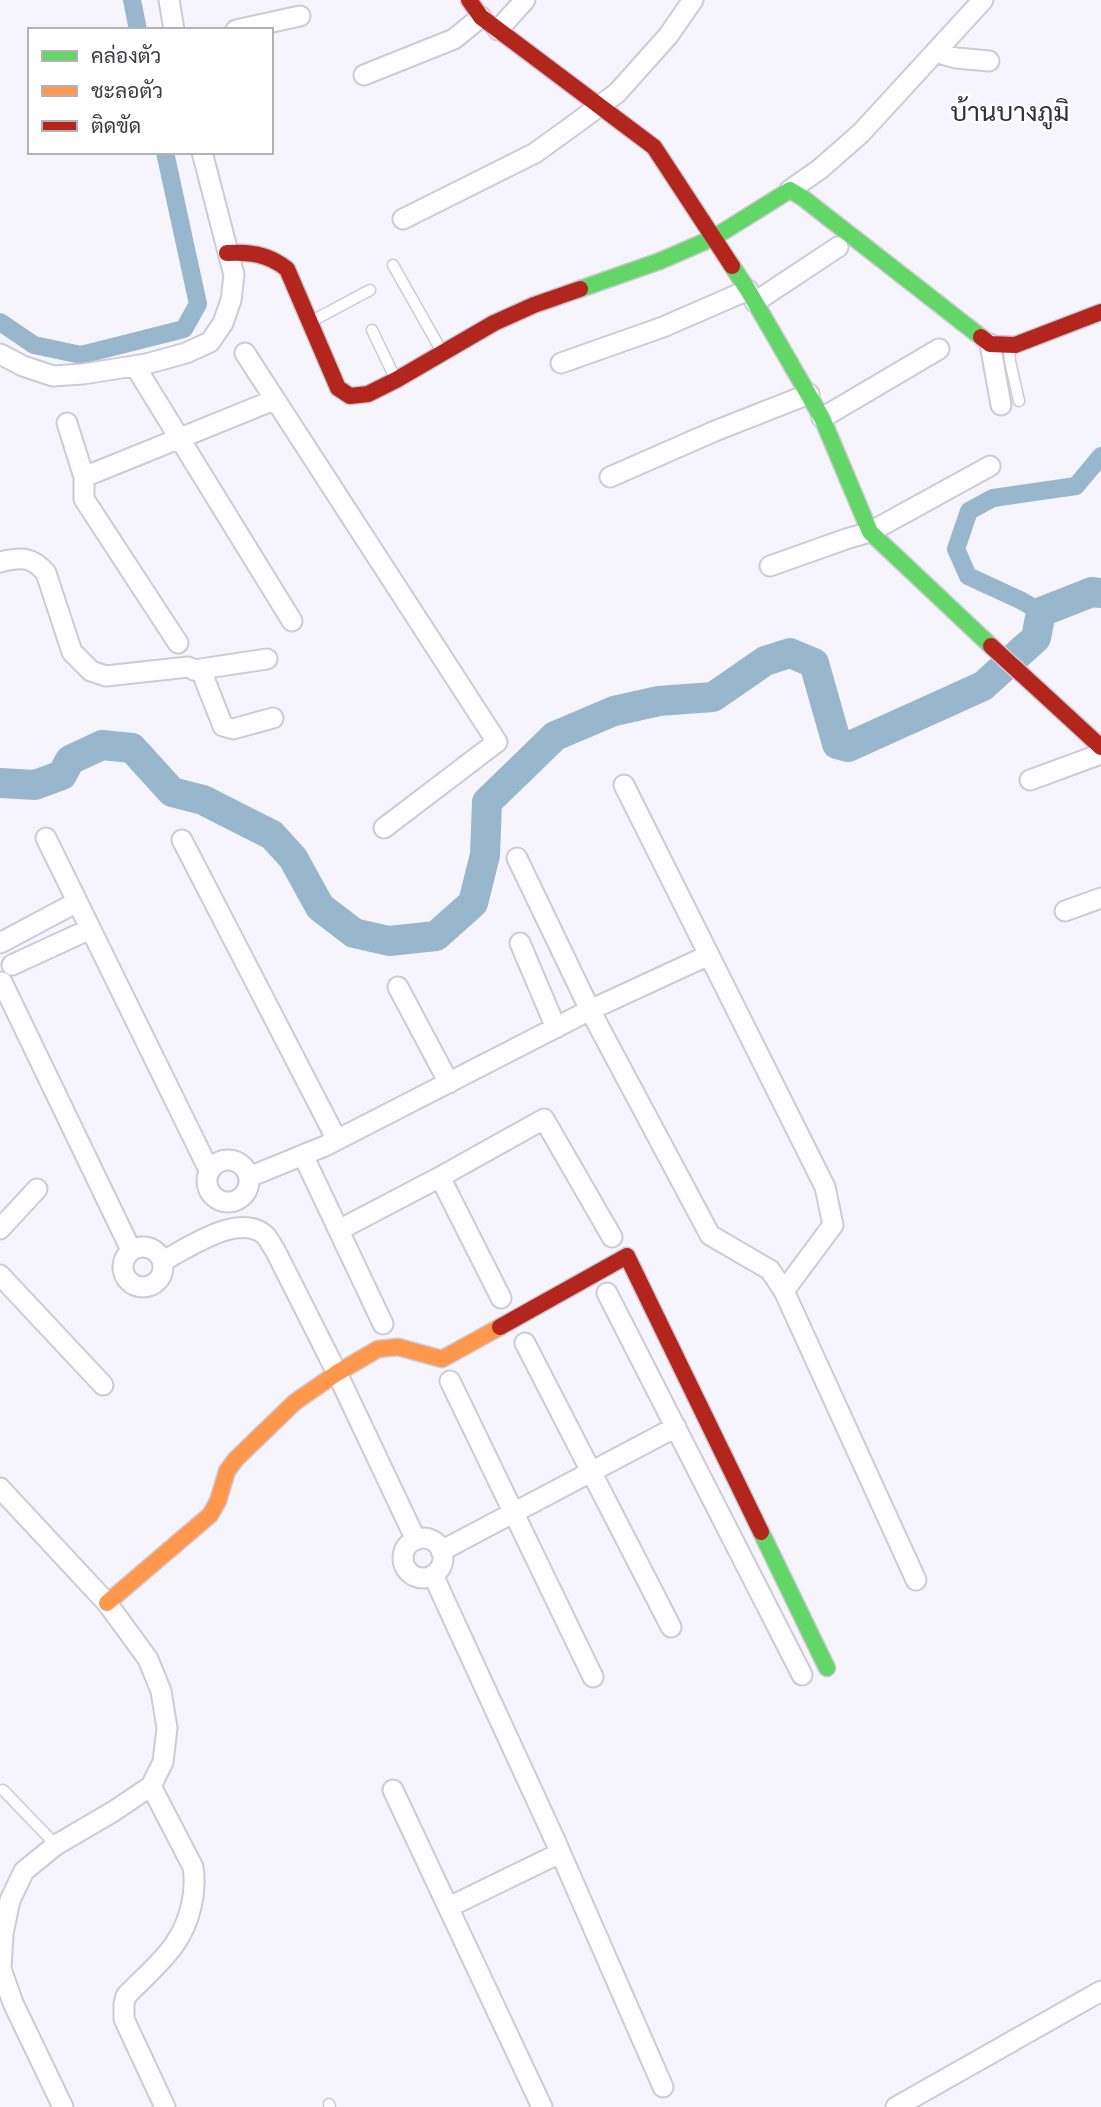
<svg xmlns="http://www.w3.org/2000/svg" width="1101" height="2107" font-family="'Asap Condensed',Sarabun,sans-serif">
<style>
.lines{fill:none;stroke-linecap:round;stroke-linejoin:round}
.canal{stroke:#99b7cc;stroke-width:18}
.river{stroke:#99b7cc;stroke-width:30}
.lane-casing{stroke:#cdcbd3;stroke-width:13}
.street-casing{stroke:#cdcbd3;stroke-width:23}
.fast-casing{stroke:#cdcbd3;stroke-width:19}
.slow-casing{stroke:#cdcbd3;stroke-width:19}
.jam-casing{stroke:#cdcbd3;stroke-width:19}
.lane{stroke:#fefdff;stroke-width:10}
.street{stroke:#fefdff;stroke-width:19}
.fast{stroke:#63d668;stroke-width:16}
.slow{stroke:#ff974d;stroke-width:16}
.jam{stroke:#b3261e;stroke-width:16}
.labels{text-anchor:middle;stroke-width:5;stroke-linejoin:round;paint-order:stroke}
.quarter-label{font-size:26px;fill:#312d3e;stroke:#fff}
</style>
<rect width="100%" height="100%" fill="#f6f4fc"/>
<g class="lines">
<path class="canal" d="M 132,0 L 138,30
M 0,322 L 34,345 L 81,355 L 184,329 L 198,304 L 165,152
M 1041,612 L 1022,601 L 968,576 L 956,549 L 969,511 L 993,498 L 1076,486 L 1101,456"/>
<path class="river" d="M 0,783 L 35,785 L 62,775 L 70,760 L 102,745 L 132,748 L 172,792 L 203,800 L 272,835 L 293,858 L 320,907 L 354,933 L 389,941 L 436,936 L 473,903 L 485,855 L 487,802 L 555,736 L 614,711 L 659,701 L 713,697 L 765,661 L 790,653 L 814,663 L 837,744 L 848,747 L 983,686 L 1036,638 L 1041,612 L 1092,592 L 1101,593"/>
<g class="lane-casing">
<path id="lane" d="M 393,265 L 441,350
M 312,321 L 370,290
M 372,330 L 396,380
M 1009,346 L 1010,361 L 1019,401
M 3,1790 L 56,1845
M 329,2104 L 330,2107"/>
</g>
<g class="street-casing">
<path id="street" d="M 169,0 L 174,30
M 236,30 L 300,16
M 498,30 L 525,0
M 935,52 L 956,58 L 989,61
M 364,75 L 454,39 L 481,17
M 790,190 L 820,169 L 861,133 L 983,0
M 403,219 L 535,153 L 582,119 L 617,93 L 668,36 L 693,0
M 755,302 L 838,247
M 990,344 L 1001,405
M 245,353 L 497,742 L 384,828
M 0,354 L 23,366 L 53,376 L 83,374 L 146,364 L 186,353 L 210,342 L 223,323 L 231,300 L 234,275 L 202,152
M 561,363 L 663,327 L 748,290
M 135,366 L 292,621
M 822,418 L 939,349
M 67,423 L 84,477 L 84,499 L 178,643
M 84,477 L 274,400
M 610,477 L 715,431 L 809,394
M 0,562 C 20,557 32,556 46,573 L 72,652 L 91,671 L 106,676 L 188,667 L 202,673 L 223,726 L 233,729 L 273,718
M 770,566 L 846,539 L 870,532 L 990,466
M 194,670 L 267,659
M 1030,780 L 1101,754
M 624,785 L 825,1187 L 833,1225 L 784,1291
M 46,838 L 209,1170
M 182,840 L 337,1140
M 517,858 L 590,1010 L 710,1235 L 770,1270 L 784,1291 L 916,1580
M 1065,911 L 1101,898
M 0,943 L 77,902
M 520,943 L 556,1028
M 12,965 L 90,929
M 2,982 L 131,1250
M 398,987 L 449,1083
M 303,1155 L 383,1324
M207 1181a21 21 0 1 1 42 0a21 21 0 1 1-42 0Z
M 249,1177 L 325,1146 L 590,1010 L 709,955
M 440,1177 L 501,1298
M 0,1229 L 37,1189
M 339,1230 L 440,1177 L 544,1119 L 612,1237
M123 1267a20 20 0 1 1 40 0a20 20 0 1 1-40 0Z
M 163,1261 C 188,1248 240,1211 266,1236 C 269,1240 272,1246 275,1250 L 337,1373 L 416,1540
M 0,1275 L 103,1385
M 607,1293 L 802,1675
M 525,1343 L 671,1627
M 450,1381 L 593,1677
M 0,1488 L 107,1603 L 148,1659 L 161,1691 L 167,1728 L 163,1762 L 151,1786 L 114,1811 L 56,1845 L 24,1871 L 10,1900 L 3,1934 L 1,1969 L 13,2003 L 63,2107
M403 1558a20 20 0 1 1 40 0a20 20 0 1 1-40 0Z
M 441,1551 L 676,1427
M 433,1575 L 554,1838 L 663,2087
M 151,1786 L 193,1867 C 197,1892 190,1921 176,1942 C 164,1961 142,1979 126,1996 L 124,2004 L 124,2019 L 165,2107
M 393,1790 L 542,2107
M 449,1907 L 560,1853
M 896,2107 L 1101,1991"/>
</g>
<g class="fast-casing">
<path id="fast" d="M 732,266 L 748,290 L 822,418 L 870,532 L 991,646
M 580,289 L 660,261 L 713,238 L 790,190 L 803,198 L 981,337
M 761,1532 L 827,1668"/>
</g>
<g class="slow-casing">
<path id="slow" d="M 107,1603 L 210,1515 L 218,1501 L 227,1471 L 236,1459 L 295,1402 L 337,1373 L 378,1349 L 398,1347 L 442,1359 L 500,1327"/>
</g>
<g class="jam-casing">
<path id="jam" d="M 469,0 L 481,17 L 654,147 L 732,266
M 227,253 C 251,252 268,254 287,269 L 338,388 L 350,396 L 368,394 L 396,380 L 494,323 L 534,305 L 580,289
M 981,337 L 990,344 L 1015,345 L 1101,312
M 991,646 L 1101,747
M 500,1327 L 627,1256 L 761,1532"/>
</g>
<use href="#lane" class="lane"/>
<use href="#street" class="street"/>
<use href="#fast" class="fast"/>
<use href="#slow" class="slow"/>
<use href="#jam" class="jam"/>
</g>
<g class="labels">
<g class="quarter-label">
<text x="1010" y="121">บ้านบางภูมิ</text>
</g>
</g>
<rect x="28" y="28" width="245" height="126" fill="#ffffff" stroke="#b2b1b4" stroke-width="2"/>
<rect x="42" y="51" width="35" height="10" fill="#63d668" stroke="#b2b1b4" stroke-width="2"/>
<text x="91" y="63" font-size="21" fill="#3e3b44">คล่องตัว</text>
<rect x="42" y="86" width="35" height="10" fill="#ff974d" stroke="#b2b1b4" stroke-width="2"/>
<text x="91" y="98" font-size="21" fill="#3e3b44">ชะลอตัว</text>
<rect x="42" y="121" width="35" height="10" fill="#b3261e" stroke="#b2b1b4" stroke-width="2"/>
<text x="91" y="133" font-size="21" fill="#3e3b44">ติดขัด</text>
</svg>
